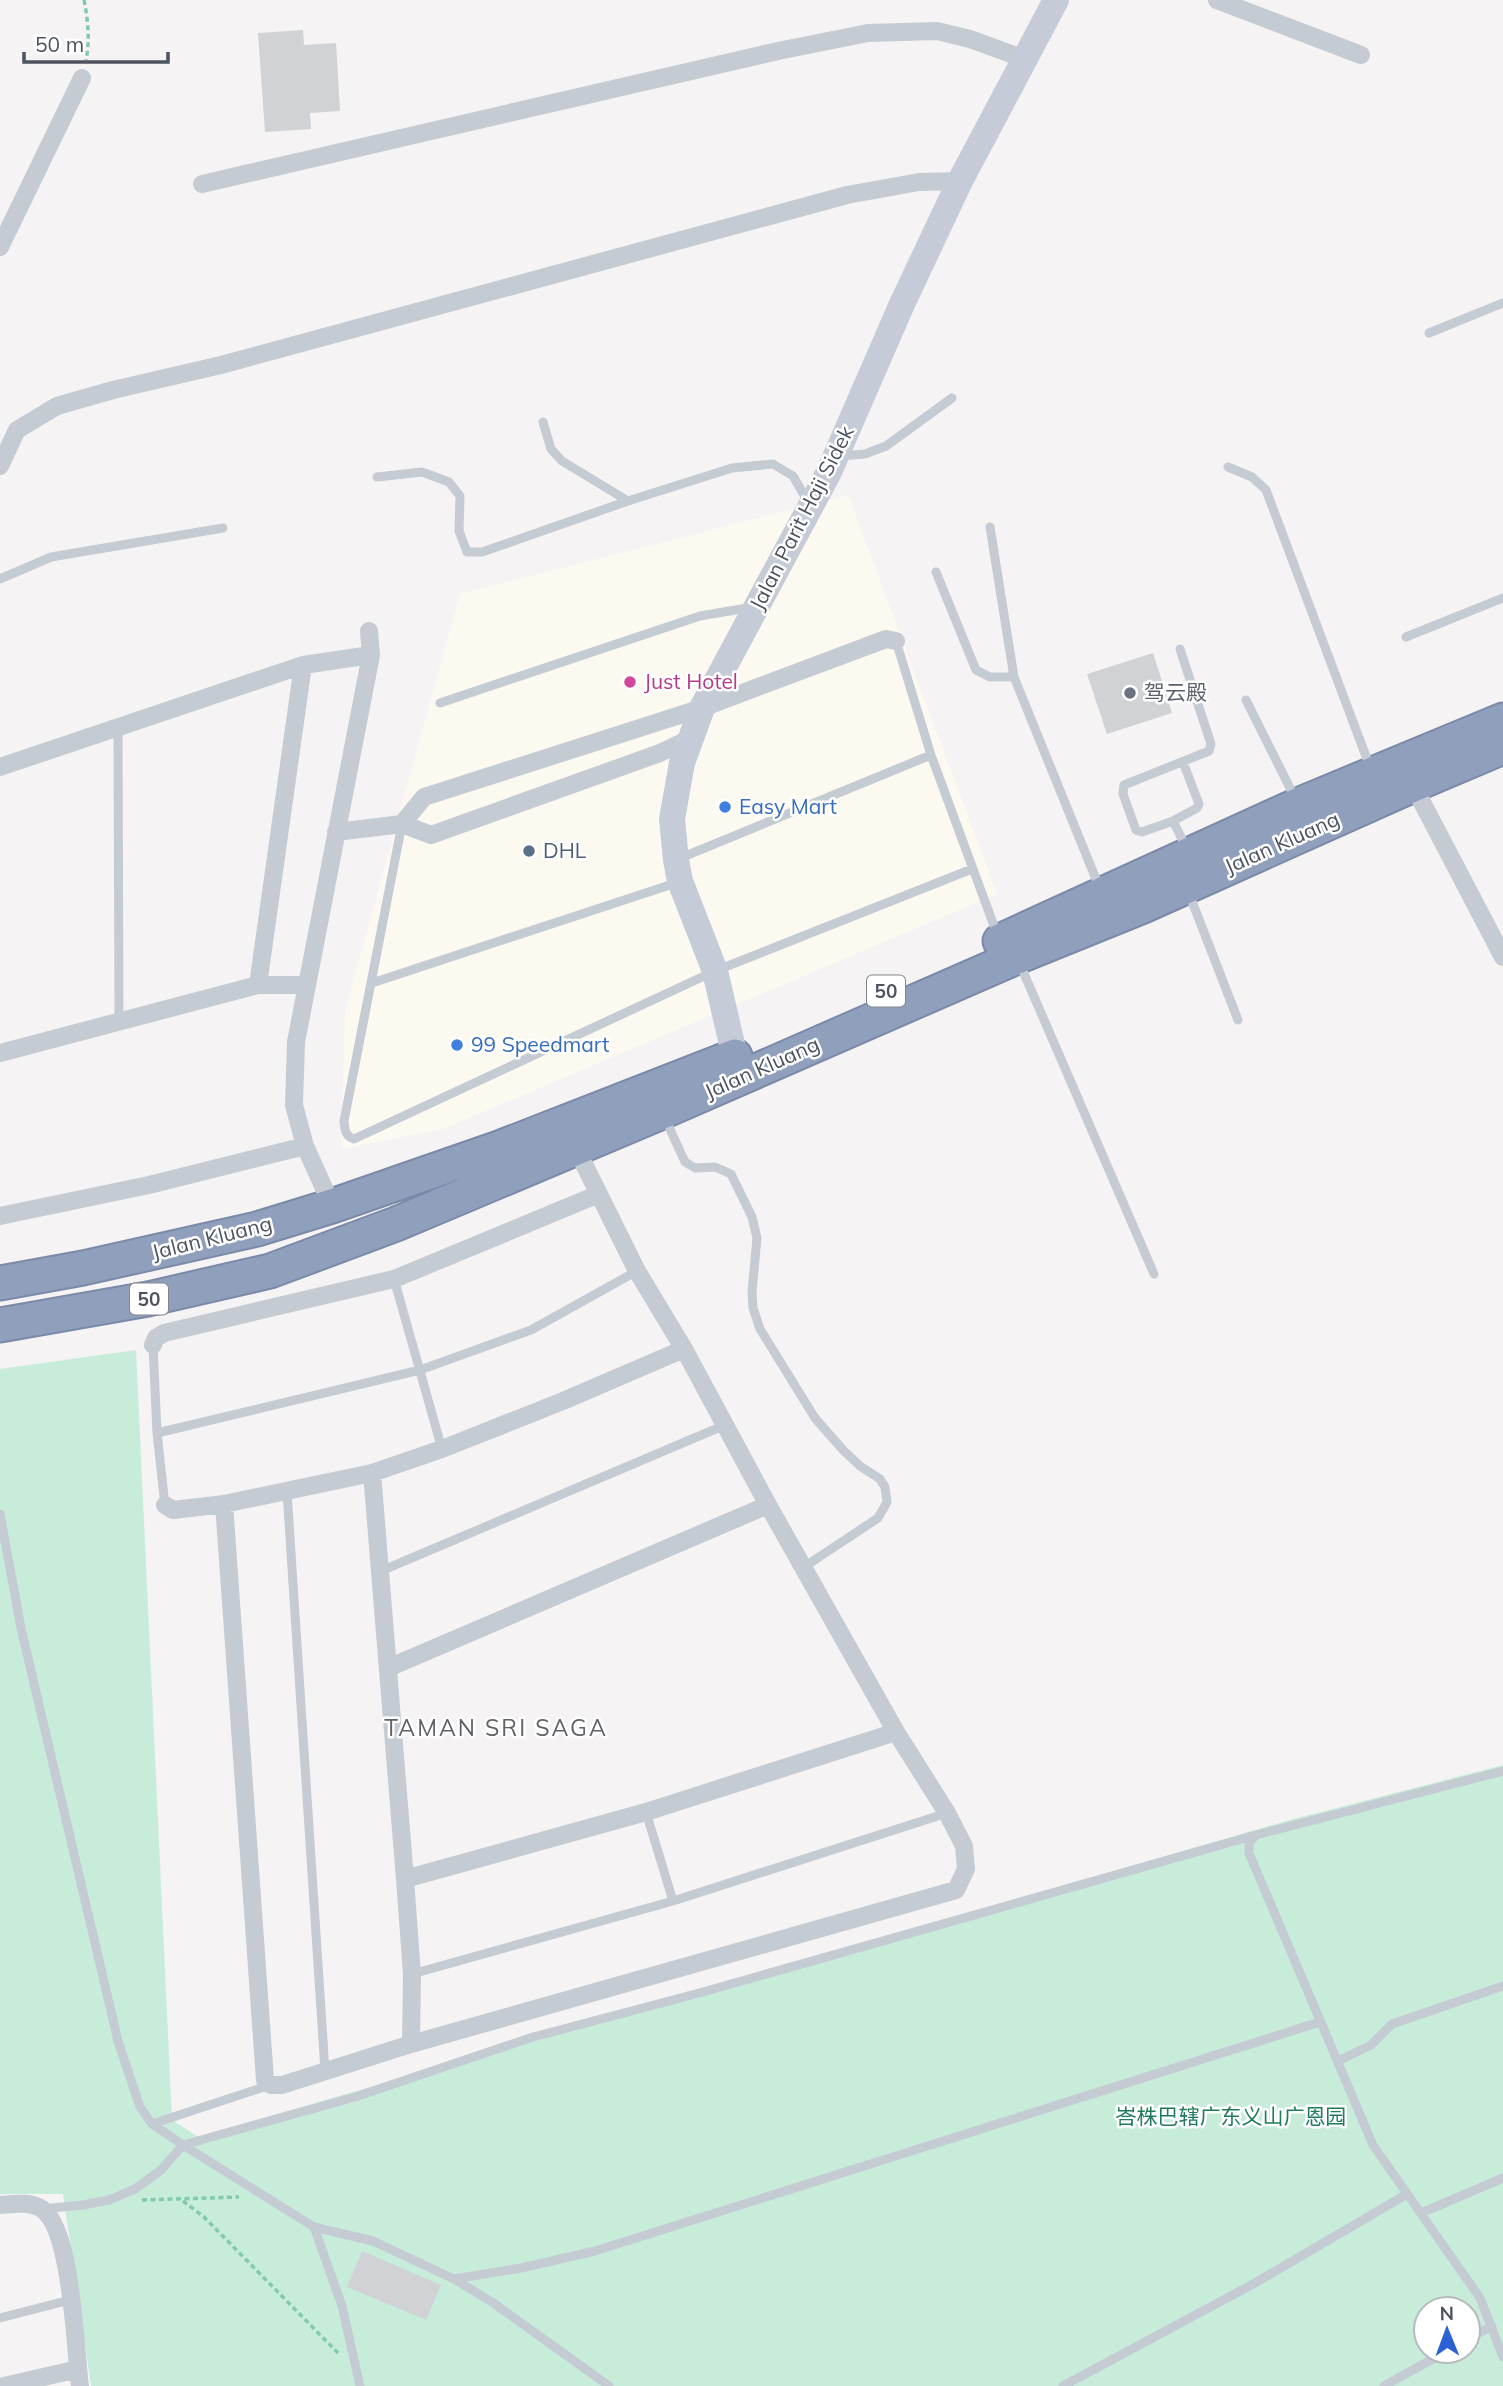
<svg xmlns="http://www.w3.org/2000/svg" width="1503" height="2386" font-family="Mulish,'Noto Sans SC',sans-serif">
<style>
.commercial{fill:#fcfaf0}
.green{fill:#c7edda;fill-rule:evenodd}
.building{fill:#d0d2d6}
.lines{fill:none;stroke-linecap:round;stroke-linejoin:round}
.highway-casing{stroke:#7a8aa8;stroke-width:37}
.path{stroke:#81c9af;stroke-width:3.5;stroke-dasharray:5 3.5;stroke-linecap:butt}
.lane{stroke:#c5cbd3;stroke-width:9}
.street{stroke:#c5cbd3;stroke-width:18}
.secondary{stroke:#c6ccd7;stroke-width:26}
.highway{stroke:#8f9fbc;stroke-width:33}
.hotel-dot{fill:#d1479c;stroke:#fff;stroke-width:2.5}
.worship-dot{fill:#6b7280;stroke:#fff;stroke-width:2.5}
.shop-dot{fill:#3f7fe0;stroke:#fff;stroke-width:2.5}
.service-dot{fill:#5c6f8a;stroke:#fff;stroke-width:2.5}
.labels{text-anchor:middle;stroke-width:5;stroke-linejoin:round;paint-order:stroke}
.shield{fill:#fff;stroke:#82878f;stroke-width:2}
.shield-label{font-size:19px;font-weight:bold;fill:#4c535f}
.street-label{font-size:21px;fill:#4c535f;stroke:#fff}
.hotel-label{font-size:21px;fill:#b23c85;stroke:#fff;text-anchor:start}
.worship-label{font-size:21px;fill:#5b616d;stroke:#fff;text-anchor:start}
.shop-label{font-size:21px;fill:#366cbe;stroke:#fff;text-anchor:start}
.service-label{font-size:21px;fill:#4e5e75;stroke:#fff;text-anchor:start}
.park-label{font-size:21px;fill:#207c5a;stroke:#fff}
.neighbourhood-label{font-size:23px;letter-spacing:2px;fill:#606267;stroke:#fff}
</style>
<rect width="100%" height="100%" fill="#f5f3f3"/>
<path class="commercial" d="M 848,495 L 997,894 L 443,1129 L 341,1149 L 345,1011 L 460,594 Z"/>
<path class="green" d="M 136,1350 L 172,2120 L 198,2137 L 1286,1821 L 1503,1765 L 1503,2386 L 91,2386 L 63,2194 L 0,2194 L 0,1369 ZM 1426,2309 L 1468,2309 L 1468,2351 L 1426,2351 Z"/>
<path class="building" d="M 303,30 L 304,45 L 336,43 L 340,111 L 310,113 L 311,129 L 265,132 L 258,33 Z
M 1153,653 L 1172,713 L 1107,734 L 1087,674 Z
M 362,2251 L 441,2285 L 426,2320 L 347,2287 Z"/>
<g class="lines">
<g class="highway-casing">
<path id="highway" d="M 1000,941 L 1298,805 L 1503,720
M 0,1283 L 83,1268 L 257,1229 L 332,1206 L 499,1148 L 735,1056
M 0,1325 L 148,1299 L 270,1271 L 396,1224 L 662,1112 L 1017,957 L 1143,906 L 1413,785 L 1503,747"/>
</g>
<path class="path" d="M 84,0 C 88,20 90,41 86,60
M 142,2200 L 239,2197
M 183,2201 L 204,2217 L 338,2353"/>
<path class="lane" d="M 1429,333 L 1503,303
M 543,422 L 551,449 L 562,461 L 628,501
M 840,456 L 865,454 L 886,446 L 952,398
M 1228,467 L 1252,477 L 1266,490 L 1370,767
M 377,477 L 422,472 L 449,482 L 460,496 L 459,531 L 467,552 L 482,552 L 628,501 L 732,468 L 773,464 L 793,476 L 808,502
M 990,527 L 1014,677 L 1100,889
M 936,572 L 976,670 L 990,677 L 1014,677
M 0,579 L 51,557 L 223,528
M 1406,637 L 1503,598
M 896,641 L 931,755 L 997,934
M 1180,649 L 1211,744 L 1209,751 L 1124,785 L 1123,794 L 1136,830 L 1142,832 L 1173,821 L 1187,849
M 1246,700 L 1296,800
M 440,703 L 700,616 L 753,607
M 118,727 L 119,1021
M 1173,821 L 1197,808 L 1199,804 L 1183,762
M 402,824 L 344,1121 C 345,1130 345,1136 354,1139 L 715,971 L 972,869
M 678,859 L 931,755
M 1188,891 L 1238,1020
M 1019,962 L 1154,1274
M 372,983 L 679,882
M 664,1116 L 685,1162 L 695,1168 L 715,1167 L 731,1174 L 752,1217 L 757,1238 L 752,1292 L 753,1308 L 760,1329 L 815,1418 L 843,1450 L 860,1466 L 880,1479 L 885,1487 L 887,1502 L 878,1518 L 804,1567
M 394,1279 L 442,1449
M 153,1345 L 157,1433 L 165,1505
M 157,1433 L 420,1370 L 531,1330 L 637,1271
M 287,1492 L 325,2071
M 0,1514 L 21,1628 L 118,2041 L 140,2107 L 152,2124 L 183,2145 L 314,2227 L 342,2306 L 360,2386
M 381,1571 L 725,1425
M 1503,1771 L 1256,1835 L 1249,1843 L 1249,1853 L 1373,2145 L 1480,2298 L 1503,2357
M 646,1812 L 673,1901
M 412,1974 L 673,1901 L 947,1813
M 1338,2061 L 1371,2045 L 1392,2024 L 1503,1986
M 152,2124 L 270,2085
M 42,2209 L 83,2205 L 109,2200 L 135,2189 L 161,2170 L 183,2145 L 355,2097 L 533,2037 L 703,1992 L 1256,1835
M 1421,2213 L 1503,2178
M 314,2227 L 373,2241 L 454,2279 L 492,2302 L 609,2386
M 454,2279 L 521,2268 L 595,2251 L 1320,2022
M 0,2318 L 70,2300
M 1468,2339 L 1492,2326
M 1063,2386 L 1255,2283 L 1407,2194
M 1384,2386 L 1447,2351"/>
<path class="street" d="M 1217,0 L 1361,55
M 202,184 L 778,51 L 868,33 L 937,31 L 970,39 L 1025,59
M 0,247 L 82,78
M 0,466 L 17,430 L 57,406 L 113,390 L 221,365 L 847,195 L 919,182 L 960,181
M 0,767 L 303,665 L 371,655
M 1413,785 L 1503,957
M 402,824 L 424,797 L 702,708 L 886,639 L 896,641
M 336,832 L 402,824 L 431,835 L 660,753 L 691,738
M 258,985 L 303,665
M 0,1053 L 258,985 L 307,985
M 332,1206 L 305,1146 L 294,1105 L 296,1042 L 371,655 L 369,631
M 0,1216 L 149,1185 L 305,1146
M 153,1345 L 156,1338 L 164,1333 L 394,1279 L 599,1194
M 372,1473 L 405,1879 L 412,1974 L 411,2044
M 224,1504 L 265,2080 L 271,2085 L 282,2085 L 411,2044 L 956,1890 L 966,1869 L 964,1846 L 947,1813 L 896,1732 L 768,1505 L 684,1349 L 637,1271 L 576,1148
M 165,1505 L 173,1510 L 224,1504 L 372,1473 L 442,1449 L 563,1401 L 684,1349
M 388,1668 L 768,1505
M 405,1879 L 646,1812 L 896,1732
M 0,2205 C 13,2204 31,2201 42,2209 C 72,2229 75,2349 80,2386
M 4,2386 L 78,2369"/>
<path class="secondary" d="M 735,1057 L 715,971 L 680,881 L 676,860 L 672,819 L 682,763 L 702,708 L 828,474 L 902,304 L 960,181 L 1056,0"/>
<use href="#highway" class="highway"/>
</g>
<circle class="hotel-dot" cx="630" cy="682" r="7"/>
<circle class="worship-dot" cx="1130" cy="693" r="7"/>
<g class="shop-dot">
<circle cx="725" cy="807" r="7"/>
<circle cx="457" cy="1045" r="7"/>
</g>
<circle class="service-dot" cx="529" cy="851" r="7"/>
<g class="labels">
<g class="shield">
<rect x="867" y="975.5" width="38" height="31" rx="5"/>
<rect x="130" y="1283.5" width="38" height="31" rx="5"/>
</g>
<g class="shield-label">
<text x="886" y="998">50</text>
<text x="149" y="1306">50</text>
</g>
<g class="street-label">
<text transform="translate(802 518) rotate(-63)" y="7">Jalan Parit Haji Sidek</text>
<text transform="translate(1282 843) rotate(-24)" y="7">Jalan Kluang</text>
<text transform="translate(762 1068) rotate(-24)" y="7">Jalan Kluang</text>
<text transform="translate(212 1238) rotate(-14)" y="7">Jalan Kluang</text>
</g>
<g class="hotel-label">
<text x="644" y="689">Just Hotel</text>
</g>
<g class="worship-label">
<text x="1144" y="700">驾云殿</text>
</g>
<g class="shop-label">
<text x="739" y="814">Easy Mart</text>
<text x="471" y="1052">99 Speedmart</text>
</g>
<g class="service-label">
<text x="543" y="858">DHL</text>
</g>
<g class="park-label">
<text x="1231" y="2124">峇株巴辖广东义山广恩园</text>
</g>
<g class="neighbourhood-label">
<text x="496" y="1736">TAMAN SRI SAGA</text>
</g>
</g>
<g transform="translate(1447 2330) rotate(359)"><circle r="33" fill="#ffffff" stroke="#b7babf" stroke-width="2"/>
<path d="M0-5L12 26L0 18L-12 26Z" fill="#2b60d6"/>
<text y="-10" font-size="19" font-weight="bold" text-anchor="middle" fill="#4c535f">N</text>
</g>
<path d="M24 52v10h144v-10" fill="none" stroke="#4c535f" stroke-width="3.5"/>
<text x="35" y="52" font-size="21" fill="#4c535f" stroke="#ffffff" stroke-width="5" paint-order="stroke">50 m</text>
</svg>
